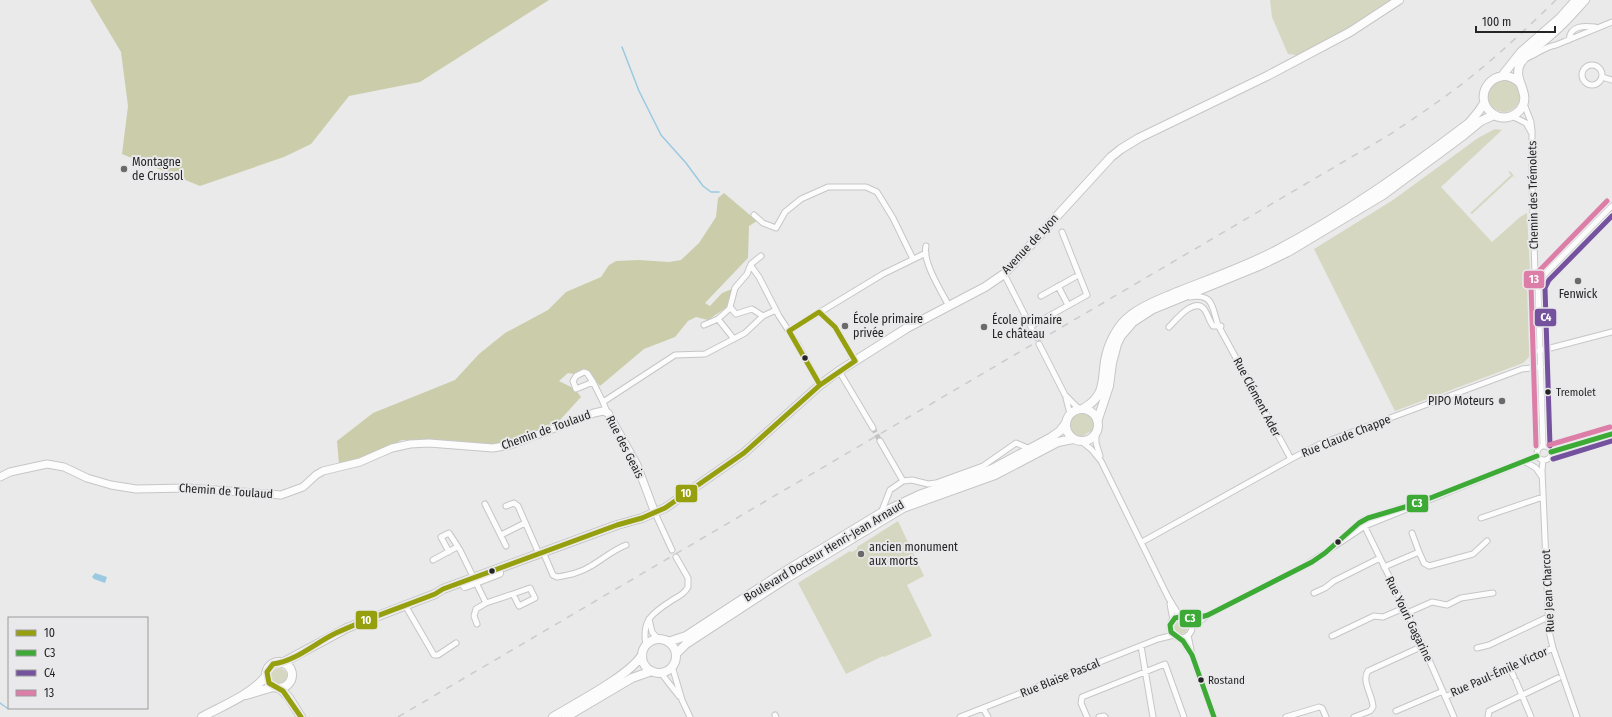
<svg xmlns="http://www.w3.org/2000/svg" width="1612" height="717" font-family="'Fira Sans Condensed',sans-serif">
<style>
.green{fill:#d5d7c1}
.forest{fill:#cbcdaa}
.water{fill:#9bc9e2}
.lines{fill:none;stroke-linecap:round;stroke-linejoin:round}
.stream{stroke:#9bc9e2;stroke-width:1.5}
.street-tunnel{stroke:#c3c3c3;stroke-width:5;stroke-dasharray:5 2.5;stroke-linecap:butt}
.street-casing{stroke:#c6c6c6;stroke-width:7}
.secondary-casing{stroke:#c6c6c6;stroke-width:9}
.primary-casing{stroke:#c6c6c6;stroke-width:10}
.street{stroke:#fcfcfc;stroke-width:5}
.secondary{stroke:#fcfcfc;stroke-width:7}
.primary{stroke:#fcfcfc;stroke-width:8}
.rail{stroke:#cbcbcb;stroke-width:1.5;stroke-dasharray:7 7;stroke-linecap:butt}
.bus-1-casing{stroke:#e9e9eb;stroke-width:8}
.bus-2-casing{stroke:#e9e9eb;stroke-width:8}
.bus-3-casing{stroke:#e9e9eb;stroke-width:8}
.bus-4-casing{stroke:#e9e9eb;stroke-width:8}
.bus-1{stroke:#969f0e;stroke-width:5}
.bus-2{stroke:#3daa36;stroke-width:5}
.bus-3{stroke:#75529d;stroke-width:5}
.bus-4{stroke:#dc7ea8;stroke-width:5}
.poi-dot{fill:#6a6a6b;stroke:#e9e9eb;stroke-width:1.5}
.bus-dot{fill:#252526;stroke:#e9e9eb;stroke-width:1.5}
.labels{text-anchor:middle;stroke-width:4;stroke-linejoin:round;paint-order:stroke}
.bus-label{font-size:11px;fill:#252526;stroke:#e9e9eb;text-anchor:start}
.poi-label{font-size:12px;fill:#252526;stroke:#e9e9eb;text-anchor:start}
.street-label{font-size:12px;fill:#252526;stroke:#e9e9eb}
.line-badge{stroke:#e9e9eb;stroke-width:1.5}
.badge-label{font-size:11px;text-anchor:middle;font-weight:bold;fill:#fff}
</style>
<rect width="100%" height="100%" fill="#eaeaea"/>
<path class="green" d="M 1270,0 L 1399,0 L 1304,56 L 1288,54 L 1272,17 Z
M1488 96a16 16 0 1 1 32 0a16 16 0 1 1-32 0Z
M 1495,129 L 1502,130 L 1441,187 L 1492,242 L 1520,217 L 1527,213 L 1534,350 L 1529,357 L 1523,363 L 1395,411 L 1314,249 L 1393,200 L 1478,138 Z
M 1508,171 L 1511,172 L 1516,179 L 1513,176 L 1472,214 L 1470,213 L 1511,175 Z
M 1082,413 C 1090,414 1094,418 1094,426 L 1091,433 L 1089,432 L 1083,436 L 1083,437 C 1067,436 1066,415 1082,413 Z
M 898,521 L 924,576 L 907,585 L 932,636 L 884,657 L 883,656 L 846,674 L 798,583 L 850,551 L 852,552 L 857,549 L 857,547 Z
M1174 627a7 7 0 1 1 14 0a7 7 0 1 1-14 0Z
M271 676a8 8 0 1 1 16 0a8 8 0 1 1-16 0Z"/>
<path class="forest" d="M 90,0 L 549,0 L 420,82 L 349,96 L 311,144 L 284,157 L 200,186 L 122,154 L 128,106 L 121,52 Z
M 724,193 L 757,221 L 749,226 L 748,258 L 705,303 L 710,306 L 722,293 L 732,289 L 727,307 L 708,320 L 696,317 L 688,321 L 675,337 L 644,349 L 600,386 L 586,369 L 574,374 L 568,373 L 559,381 L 575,389 L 581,397 L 560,420 L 512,441 L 495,445 L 445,440 L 402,440 L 363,458 L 339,464 L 337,441 L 373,413 L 455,380 L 479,354 L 505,333 L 548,310 L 566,292 L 601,277 L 609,265 L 616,261 L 639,260 L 669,262 L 681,260 L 699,243 L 716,217 L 718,198 Z"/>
<path class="water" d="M 95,573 L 107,577 L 105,583 L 94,579 L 92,577 Z"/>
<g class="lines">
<path class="stream" d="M 622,47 L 639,91 L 661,135 L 686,163 L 703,186 L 711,192 L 719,192
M 0,703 L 7,708 L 16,708"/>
<path class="street-tunnel" d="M 873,428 L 880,441"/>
<g class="street-casing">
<path id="street" d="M 1569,40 C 1570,25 1584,26 1595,27
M 1524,59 C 1537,55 1543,47 1556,45 L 1612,22
M1582 75a10 10 0 1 1 20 0a10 10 0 1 1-20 0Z
M 1602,77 L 1612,80
M 1524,104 L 1531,122 L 1532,131 L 1532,184 L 1535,273 L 1540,282
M 1512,116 L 1526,123 L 1531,132
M 754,215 L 763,223 L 776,228 L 785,212 L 801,199 L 828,187 L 866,187 L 877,192 L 893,218 L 913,259
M 926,246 C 922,261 941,291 949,306
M 751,266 L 759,277 L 779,316 L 798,345 L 820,385
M 1004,274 L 1036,337
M 1058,286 L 1068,305
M 1041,296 L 1075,277
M 1190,297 C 1214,293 1212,308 1218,325 L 1291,459
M 730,307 L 735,288 L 747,274 L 751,264 L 761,256
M 819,312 L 835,327 L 855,361
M 718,319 L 734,339
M 704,325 L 718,319 L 729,309 L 730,307 L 736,314 L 752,309 L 763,316
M 1031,326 L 1087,295 L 1062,232
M 1169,327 C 1176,320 1194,297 1204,309 C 1208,314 1209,321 1213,326 L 1221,326
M 789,331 L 883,274 L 926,253
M 1039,344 L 1065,395 L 1079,409
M 1539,351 L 1612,332
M 839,371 L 873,428
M 593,382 L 587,373 L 584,372 L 576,376 L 573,381 L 576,389 L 593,382 L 603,402 L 607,412
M 1066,398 L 1070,414
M 603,402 L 675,355 L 705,354 L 745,333 L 763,316 L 776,310
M 1096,433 L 1096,443 L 1100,456
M 880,441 L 903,481
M 1081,441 L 1091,449 L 1101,461 L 1168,597 L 1177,612 L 1181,616
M1537 453a7 7 0 1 1 14 0a7 7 0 1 1-14 0Z
M 1543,446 L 1538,287 L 1543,276 L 1612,206
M 1551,452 L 1612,434
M 1524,461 L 1536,468 L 1542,477
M 1543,461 L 1542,470 L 1549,631 L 1553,648 L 1577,717
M 485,504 L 506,546
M 506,506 L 514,503 L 518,506 L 539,554
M 655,513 L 672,550
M 881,513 L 890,490 L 903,481 L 912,480 L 928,484 L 936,483 L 983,466 L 1016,443 L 1030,449
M 1481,518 L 1543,497
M 1362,521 L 1423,646 L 1454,717
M 1412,533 L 1419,552
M 501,535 L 525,523
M 1142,542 L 1291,459 L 1320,444 L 1522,369 L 1541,367
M 1334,545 L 1363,520 L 1403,507
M 449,552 L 441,537 L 449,533 L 460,550 L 486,603 L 513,594 L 519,606 L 535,598 L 530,588 L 513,594
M 543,552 L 553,575 L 557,577 C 569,575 580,573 591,566 C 603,559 613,550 626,545
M 433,560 L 457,547
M 1384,567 L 1419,552 L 1424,563 L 1429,566 L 1473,554 L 1487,541
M 1314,593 L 1325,588 L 1334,581 L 1380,558
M 1170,604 L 1173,620
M 405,605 L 434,655 L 438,655 L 456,643
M 1407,613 L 1432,602 L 1447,605 L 1461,598 L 1493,593
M1170 627a11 11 0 1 1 22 0a11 11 0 1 1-22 0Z
M 649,619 L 652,632 L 658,639
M 477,624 L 474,616 L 476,609 L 486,603
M 1192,627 L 1208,615 L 1303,567 L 1365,526 L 1537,456
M 1188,635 L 1192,655 L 1214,717
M 1332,636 L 1374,616 L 1383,617 L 1404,608
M 1180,637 L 1189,651
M 646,645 C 641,619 654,612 674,599 C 680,596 685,593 688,587 L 688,578 L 676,557
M 1141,646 L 1153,717
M 1477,648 L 1489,645 L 1548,617
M 672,666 L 682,700 L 690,717
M 1510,668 L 1514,677
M 661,673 L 679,696
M 1516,681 L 1531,717
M 1445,697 L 1553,648
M 983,708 L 988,717
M 1396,711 L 1443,691
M 775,715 L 776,717
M 960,717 L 1158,639 L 1174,635
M 1087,717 L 1081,703 L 1082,697 L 1165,664 L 1184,717
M 1099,717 L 1104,716 L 1105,717
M 1286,717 L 1319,707 L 1322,708 L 1326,717
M 1354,717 L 1370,711 L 1373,707 C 1373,696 1361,681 1368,671 L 1423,646
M 1488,717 L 1489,711 L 1558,678"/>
</g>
<g class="secondary-casing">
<path id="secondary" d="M 0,477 L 10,472 L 47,464 L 64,467 L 87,478 L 111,485 L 136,489 L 188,488 L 281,495 L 303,487 L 316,475 L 323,471 L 360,462 L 392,448 L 410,444 L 429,443 L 493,448 L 510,445 L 594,413 L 603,411 L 608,413 L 637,465 L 655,513"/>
</g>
<g class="primary-casing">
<path id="primary" d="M 1502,76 L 1521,52 L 1560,18 L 1576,0
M 1520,83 C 1496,61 1469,97 1493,114 C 1501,120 1513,118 1520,110 C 1533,94 1512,81 1520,64 C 1527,52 1543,43 1553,33 C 1565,23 1575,11 1585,0
M 1084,408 C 1105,396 1102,382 1105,361 C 1108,344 1117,325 1131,315 C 1145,304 1161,299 1177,292 C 1210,279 1244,267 1275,251 C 1344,215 1407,170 1469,123 L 1479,111 L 1484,103
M1066 425a16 16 0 1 1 32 0a16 16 0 1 1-32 0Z
M 1098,419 L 1109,386 L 1112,363 L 1117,344 L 1121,336 L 1133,322 L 1153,309 L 1261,265 L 1288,252 L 1383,195 L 1464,135 L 1481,121 L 1494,115
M 465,586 L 499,573
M642 656a17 17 0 1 1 34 0a17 17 0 1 1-34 0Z
M 668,642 L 686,636 L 784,572 L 881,513 L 919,495 L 992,469 L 1050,438 L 1060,431 L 1066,423
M 676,654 L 686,644 L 787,578 L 903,508 L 995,475 L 1058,442 L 1073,439
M266 675a13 13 0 1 1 26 0a13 13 0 1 1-26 0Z
M 282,663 L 347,628 L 435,594 L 443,589 L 617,525 L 642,518 L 665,508 L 744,453 L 820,385 L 839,371 L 907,328 L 985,287 L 1004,274 L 1111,157 L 1121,149 L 1139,138 L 1267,76 L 1350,32 L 1399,0
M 280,688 L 289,698 L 301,717
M 246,695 L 273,687
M 202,717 C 224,705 251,695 267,675
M 553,717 C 576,703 629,676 642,655
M 566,717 L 632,678 L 652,671"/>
</g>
<use href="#street" class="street"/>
<use href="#secondary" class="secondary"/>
<use href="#primary" class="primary"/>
<path class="rail" d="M 398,717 L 1389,135 C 1419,115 1449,95 1477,72 C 1504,50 1530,25 1556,0"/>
<g class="bus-1-casing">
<path id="bus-1" d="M 819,312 L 835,327 L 855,361 L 820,385 L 789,331 Z
M 301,717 L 283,691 L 269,683 L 267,672 L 273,664 C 296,661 315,643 336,633 C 368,618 402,607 435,594 L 443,589 L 617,525 L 642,518 L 665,508 L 744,453 L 820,385"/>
</g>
<g class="bus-2-casing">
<path id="bus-2" d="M 1551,452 L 1612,434
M 1214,717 L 1192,655 L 1183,641 L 1171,632 L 1170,625 L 1175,618 L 1180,617 L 1194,619 L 1208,615 L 1312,562 L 1325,553 L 1359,523 L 1368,518 L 1415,504 L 1537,456"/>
</g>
<g class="bus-3-casing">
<path id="bus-3" d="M 1550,446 L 1545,288 L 1549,280 L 1612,216
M 1553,459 L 1612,441"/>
</g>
<g class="bus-4-casing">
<path id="bus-4" d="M 1549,445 L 1610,427
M 1536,446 L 1531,285 L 1538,272 L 1607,201"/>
</g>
<use href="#bus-1" class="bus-1"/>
<use href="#bus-2" class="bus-2"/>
<use href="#bus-3" class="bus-3"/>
<use href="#bus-4" class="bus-4"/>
</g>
<g class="poi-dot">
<circle cx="124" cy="169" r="4"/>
<circle cx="1578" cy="281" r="4"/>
<circle cx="845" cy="326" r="4"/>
<circle cx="984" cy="327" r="4"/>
<circle cx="1502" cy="401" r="4"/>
<circle cx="861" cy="554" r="4"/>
</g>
<g class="bus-dot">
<circle cx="805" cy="358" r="3.5"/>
<circle cx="1548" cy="392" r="3.5"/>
<circle cx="1338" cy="542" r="3.5"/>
<circle cx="492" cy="571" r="3.5"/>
<circle cx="1201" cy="680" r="3.5"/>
</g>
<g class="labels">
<g class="bus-label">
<text x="1556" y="396">Tremolet</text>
<text x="1208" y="684">Rostand</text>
</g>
<g class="poi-label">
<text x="132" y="166">Montagne<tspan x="132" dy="14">de Crussol</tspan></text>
<text x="1578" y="298" text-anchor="middle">Fenwick</text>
<text x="853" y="323">École primaire<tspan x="853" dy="14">privée</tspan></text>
<text x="992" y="324">École primaire<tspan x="992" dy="14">Le château</tspan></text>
<text x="1494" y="405" text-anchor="end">PIPO Moteurs</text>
<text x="869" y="551">ancien monument<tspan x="869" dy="14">aux morts</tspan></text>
</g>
<g class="street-label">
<text transform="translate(1533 195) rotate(-91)" y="4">Chemin des Trémolets</text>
<text transform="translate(1030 244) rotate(-47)" y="4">Avenue de Lyon</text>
<text transform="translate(1257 397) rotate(62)" y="4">Rue Clément Ader</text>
<text transform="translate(546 430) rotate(-20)" y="4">Chemin de Toulaud</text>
<text transform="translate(1346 436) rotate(-22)" y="4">Rue Claude Chappe</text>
<text transform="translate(625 447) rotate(63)" y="4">Rue des Geais</text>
<text transform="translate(226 491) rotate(4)" y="4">Chemin de Toulaud</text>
<text transform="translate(824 551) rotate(-31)" y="4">Boulevard Docteur Henri-Jean Arnaud</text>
<text transform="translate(1548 591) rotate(-93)" y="4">Rue Jean Charcot</text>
<text transform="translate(1409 619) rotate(64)" y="4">Rue Youri Gagarine</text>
<text transform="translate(1499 672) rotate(-24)" y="4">Rue Paul-Émile Victor</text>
<text transform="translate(1060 678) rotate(-22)" y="4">Rue Blaise Pascal</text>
</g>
</g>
<g class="line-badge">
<rect x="1523" y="270" width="22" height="19" rx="4" fill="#dc7ea8"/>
<rect x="1534" y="308" width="23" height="19" rx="4" fill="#75529d"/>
<rect x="675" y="484" width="23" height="19" rx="4" fill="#969f0e"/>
<rect x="1406" y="494" width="23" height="19" rx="4" fill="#3daa36"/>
<rect x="1179" y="609" width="23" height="19" rx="4" fill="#3daa36"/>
<rect x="355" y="610" width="23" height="20" rx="4" fill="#969f0e"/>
</g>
<g class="badge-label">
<text x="1534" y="283">13</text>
<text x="1546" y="321">C4</text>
<text x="686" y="497">10</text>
<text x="1417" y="507">C3</text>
<text x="1190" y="622">C3</text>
<text x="366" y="624">10</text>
</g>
<rect x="8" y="617" width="140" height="92" fill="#e9e9eb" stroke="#9b9b9c"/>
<rect x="16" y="630" width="20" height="6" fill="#969f0e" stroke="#9b9b9c"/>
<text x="44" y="637" font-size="12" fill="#252526">10</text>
<rect x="16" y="650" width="20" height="6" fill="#3daa36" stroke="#9b9b9c"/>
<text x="44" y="657" font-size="12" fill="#252526">C3</text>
<rect x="16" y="670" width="20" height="6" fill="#75529d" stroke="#9b9b9c"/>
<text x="44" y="677" font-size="12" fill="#252526">C4</text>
<rect x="16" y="690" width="20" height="6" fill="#dc7ea8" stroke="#9b9b9c"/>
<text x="44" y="697" font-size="12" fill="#252526">13</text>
<path d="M1476 26v6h79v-6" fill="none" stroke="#252526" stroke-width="2"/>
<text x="1482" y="26" font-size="12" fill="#252526" stroke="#e9e9eb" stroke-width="3" paint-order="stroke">100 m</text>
</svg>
